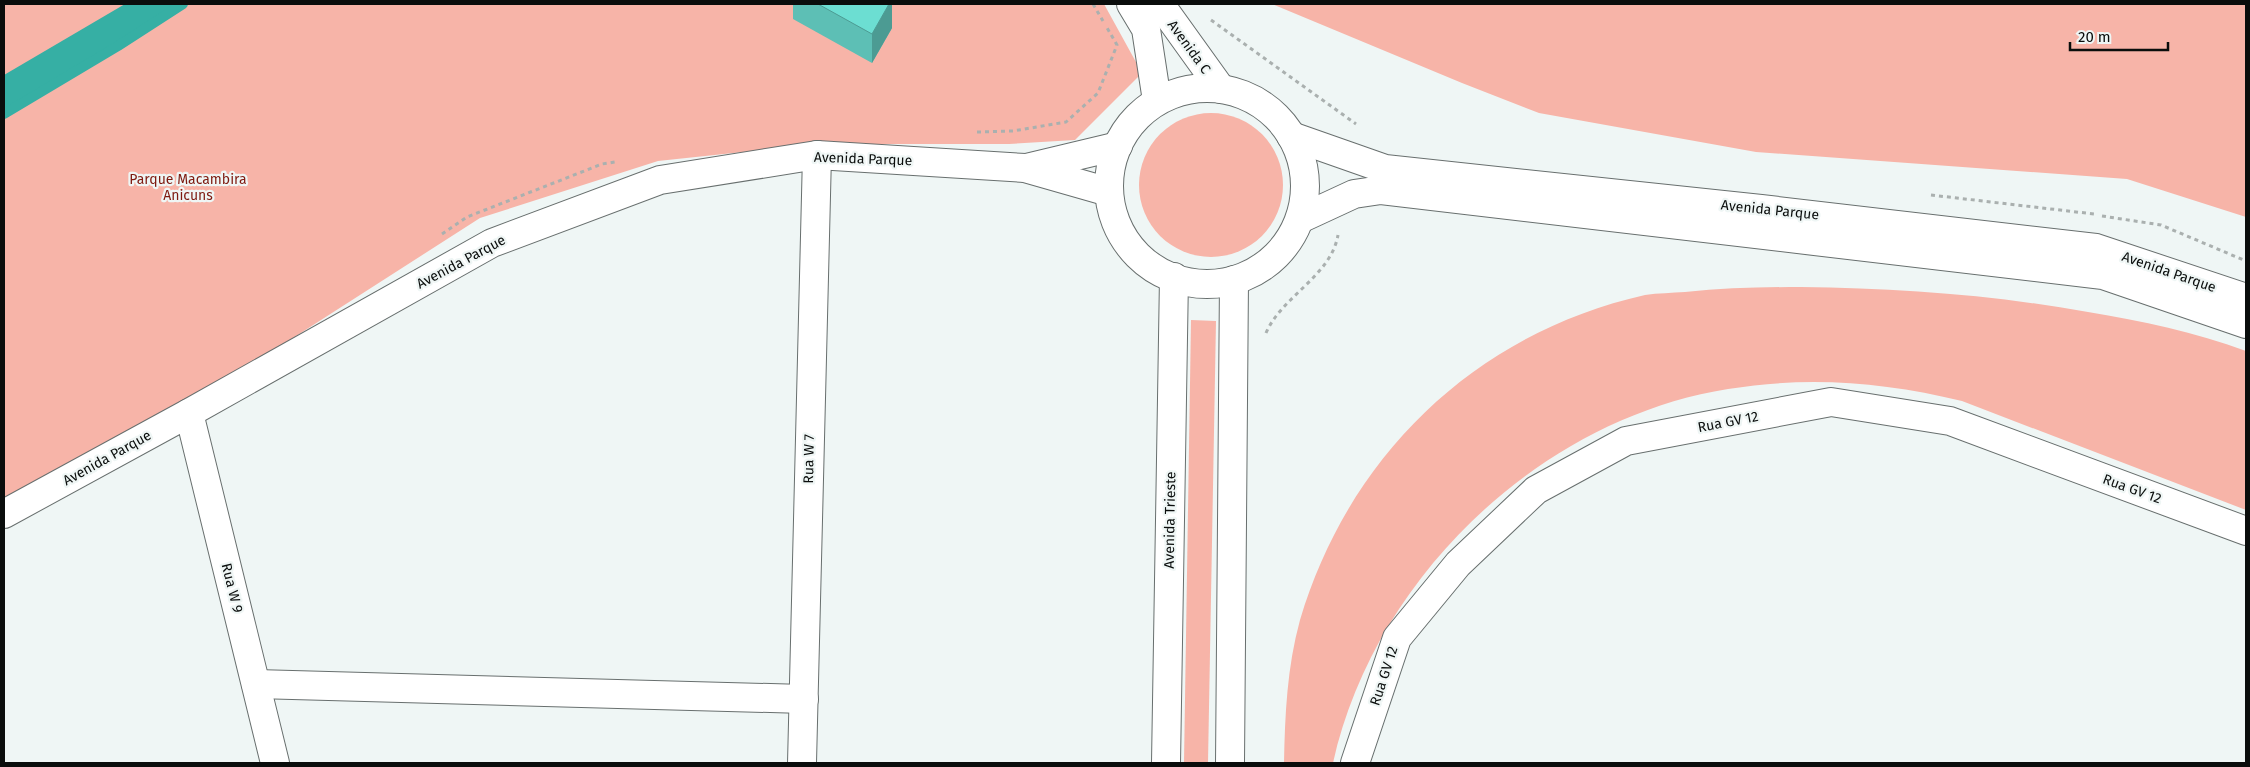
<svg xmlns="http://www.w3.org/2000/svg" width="2250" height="767" font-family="'Fira Sans',sans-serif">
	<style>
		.green { fill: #f7b4a8 }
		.water { fill: #36afa4 }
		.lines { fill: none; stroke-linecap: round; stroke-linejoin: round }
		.stream { stroke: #36afa4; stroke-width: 10 }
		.minor-casing { stroke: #686f6e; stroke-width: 30 }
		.path { stroke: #aab0af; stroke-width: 3; stroke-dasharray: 4 4; stroke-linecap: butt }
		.minor { stroke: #fff; stroke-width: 28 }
		.wall { fill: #5dbfb5 }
		.shaded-wall { fill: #4c9b93 }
		.building { fill: #6cded2; stroke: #4c9b93 }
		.labels { text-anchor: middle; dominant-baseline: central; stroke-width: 4.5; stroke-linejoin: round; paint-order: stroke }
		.street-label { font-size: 14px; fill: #0a0d0c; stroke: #eff6f5 }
		.park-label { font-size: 14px; fill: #7e1a10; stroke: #eff6f5 }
	</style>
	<rect width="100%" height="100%" fill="#eff6f5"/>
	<g class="green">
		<polygon points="4,4 1104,4 1142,73 1075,140 1009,144 818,144 658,161 480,218 176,413 4,499"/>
		<polygon points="1272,4 2246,4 2246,217 2127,179 1756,152 1539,113 1462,83"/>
		<circle cx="1211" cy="185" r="72"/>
		<path d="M1801,287C1898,288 1993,295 2088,312C2142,321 2195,332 2246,351V510L1962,401C1882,382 1809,376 1728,389C1540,419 1374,578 1333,763H1284C1285,715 1287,667 1300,620C1349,455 1476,333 1645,295C1658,293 1672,293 1685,292C1724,288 1762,287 1801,287Z"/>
		<polygon points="1191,320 1216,321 1208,763 1184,763"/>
	</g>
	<polygon class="water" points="125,4 183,4 118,46 4,114 4,75"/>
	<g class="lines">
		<polyline class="stream" points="4,114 118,46 183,4"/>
		<defs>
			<g id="minor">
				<polyline points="1131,4 1146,29 1157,101"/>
				<polyline points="1160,4 1221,89"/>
				<circle cx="1207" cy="186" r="98"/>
				<polyline points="1291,136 1385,169 1761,209 2096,248 2246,298"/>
				<polyline points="1026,168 1118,146"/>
				<polyline points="1300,219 1354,194 1381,190 2103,275 2246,324"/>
				<polyline points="189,413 275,763"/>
				<polyline points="4,514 189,413 492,243 660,180 817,155 1025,168 1109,192"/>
				<polyline points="256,684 804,699"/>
				<polyline points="802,763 817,155"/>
				<polyline points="1166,763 1174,277"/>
				<polyline points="1230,763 1234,280"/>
				<polyline points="1355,763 1397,638 1458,564 1536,490 1626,441 1831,402 1950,421 2246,531"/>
			</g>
		</defs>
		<use href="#minor" class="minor-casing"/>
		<g class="path">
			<polyline points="1093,4 1103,21"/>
			<polyline points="1211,20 1356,124"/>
			<polyline points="977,132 1013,131 1066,122 1098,93 1117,45 1106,26"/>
			<polyline points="1931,195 2094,214"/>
			<polyline points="2102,216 2161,225 2246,261"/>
			<polyline points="442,234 467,217 602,164 615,162"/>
			<path d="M1266,333C1282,296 1331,276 1338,235"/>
		</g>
		<use href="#minor" class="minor"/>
	</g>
	<polygon class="wall" points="793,4 892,4 892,28 872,63 793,19"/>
	<polygon class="shaded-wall" points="889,4 892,4 892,28 872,63 872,34"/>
	<polygon class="building" points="818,4 889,4 872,34"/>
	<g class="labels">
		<g class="street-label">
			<text transform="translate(1189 47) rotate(54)">Avenida C</text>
			<text transform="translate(863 159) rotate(2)">Avenida Parque</text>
			<text transform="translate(1770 210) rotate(6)">Avenida Parque</text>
			<text transform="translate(461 262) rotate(-28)">Avenida Parque</text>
			<text transform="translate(2169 272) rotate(19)">Avenida Parque</text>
			<text transform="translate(1728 422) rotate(-11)">Rua GV 12</text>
			<text transform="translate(107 458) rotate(-29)">Avenida Parque</text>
			<text transform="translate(809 459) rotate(-89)">Rua W 7</text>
			<text transform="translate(2132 489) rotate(20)">Rua GV 12</text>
			<text transform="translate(1170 520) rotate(-89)">Avenida Trieste</text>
			<text transform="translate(232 588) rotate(76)">Rua W 9</text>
			<text transform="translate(1384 676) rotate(-72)">Rua GV 12</text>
		</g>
		<g class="park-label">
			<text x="188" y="179">Parque Macambira<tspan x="188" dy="16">Anicuns</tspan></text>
		</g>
	</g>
	<rect width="2250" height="767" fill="none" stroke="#0a0d0c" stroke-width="10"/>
	<path d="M2070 42v8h98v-8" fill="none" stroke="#0a0d0c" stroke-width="2.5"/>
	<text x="2078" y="42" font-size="15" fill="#0a0d0c" stroke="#eff6f5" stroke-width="4" paint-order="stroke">20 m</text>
</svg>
